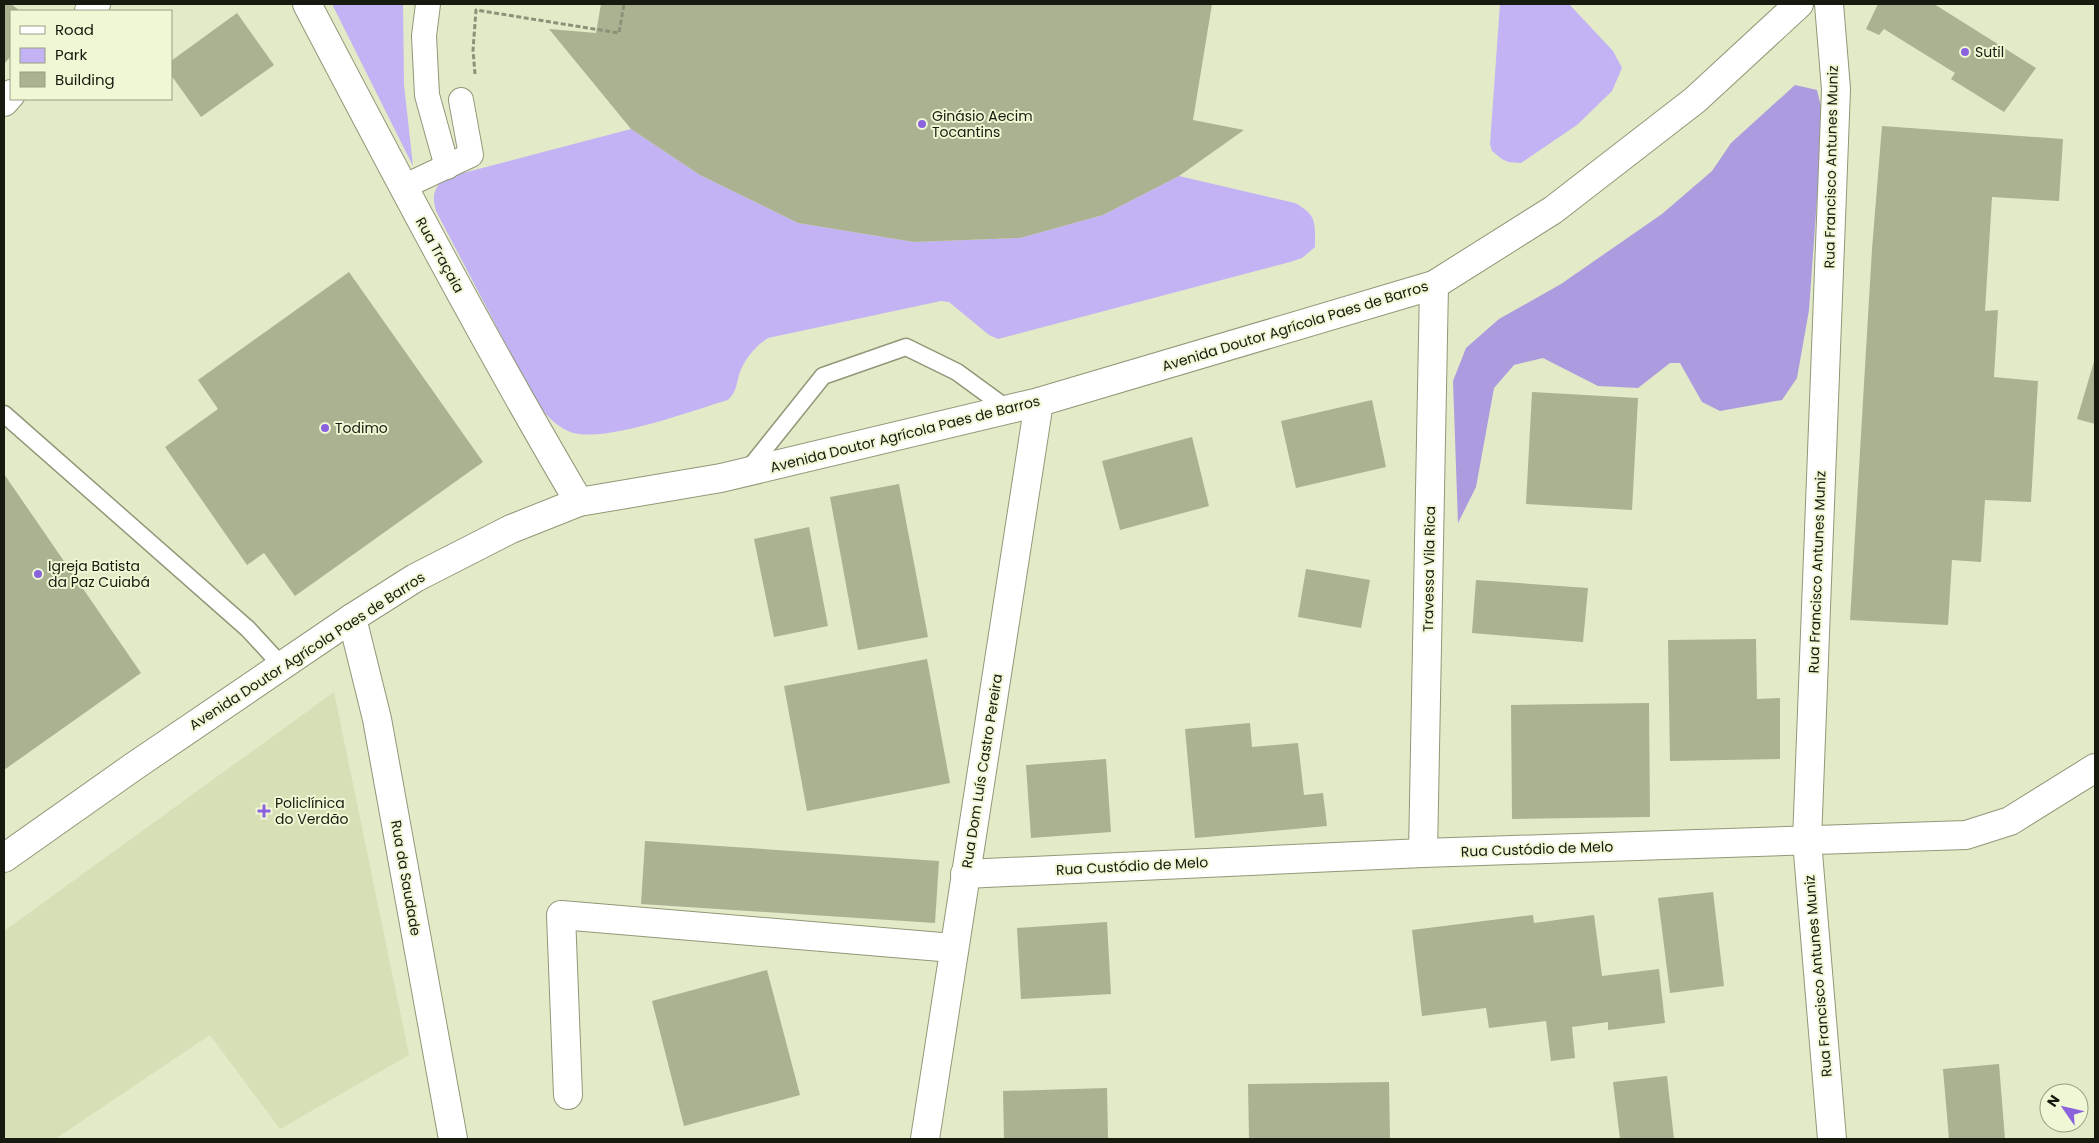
<svg xmlns="http://www.w3.org/2000/svg" width="2099" height="1143" font-family="Poppins,sans-serif">
	<style>
		.built { fill: #d6dfb6 }
		.green { fill: #c3b3f4 }
		.forest { fill: #ad9bdf }
		.building { fill: #aab291 }
		.lines { fill: none; stroke-linecap: round; stroke-linejoin: round }
		.service-casing { stroke: #919878; stroke-width: 19 }
		.pedestrian-casing { stroke: #919878; stroke-width: 26 }
		.minor-casing { stroke: #919878; stroke-width: 30 }
		.tertiary-casing { stroke: #919878; stroke-width: 30 }
		.path { stroke: #8c9179; stroke-width: 3; stroke-dasharray: 5 2.5; stroke-linecap: butt }
		.service { stroke: #fff; stroke-width: 16 }
		.pedestrian { stroke: #fff; stroke-width: 24 }
		.minor { stroke: #fff; stroke-width: 28 }
		.tertiary { stroke: #fff; stroke-width: 28 }
		.poi-dot { fill: #8b62dd; stroke: #eff7d5; stroke-width: 2 }
		.labels { text-anchor: middle; dominant-baseline: central; stroke-width: 4; stroke-linejoin: round; paint-order: stroke }
		.poi-label { font-size: 14px; fill: #171a0e; stroke: #eff7d5; text-anchor: start }
		.street-label { font-size: 14px; fill: #171a0e; stroke: #eff7d5 }
	</style>
	<rect width="100%" height="100%" fill="#e2eac8"/>
	<polygon class="built" points="334,692 409,1055 280,1129 210,1035 55,1139 4,1139 4,931"/>
	<g class="green">
		<polygon points="332,4 403,4 404,85 413,166"/>
		<polygon points="1500,4 1569,4 1613,51 1622,68 1612,91 1577,125 1521,163 1508,162 1502,159 1492,151 1490,144"/>
		<path d="M631,129L700,175L798,223L914,242L1020,238L1103,215L1179,176L1295,203C1317,215 1315,222 1315,247L1302,258L1290,262L998,339L989,335L949,302L941,301L768,338C755,346 743,361 739,375C736,386 736,392 728,400C693,410 599,446 568,431C552,424 542,410 533,396L436,211C432,195 433,191 444,178Z"/>
	</g>
	<polygon class="forest" points="1795,85 1817,90 1823,115 1809,310 1797,378 1782,400 1720,411 1702,402 1680,363 1670,363 1638,388 1598,386 1543,358 1514,365 1494,388 1476,487 1458,523 1453,381 1466,348 1499,319 1561,284 1662,214 1712,171 1731,143"/>
	<g class="building">
		<polygon points="4,4 11,4 20,11 11,11 11,56 4,64"/>
		<polygon points="601,4 1212,4 1193,120 1244,130 1179,176 1103,215 1020,238 914,242 798,223 700,175 631,129 549,29 596,33"/>
		<polygon points="1878,4 1934,4 2036,68 2004,112 1951,79 1955,73 1884,29 1879,35 1866,29"/>
		<polygon points="237,13 274,65 201,117 171,75 171,61"/>
		<polygon points="1882,126 2063,139 2059,201 1992,197 1985,311 1998,310 1994,377 2038,381 2031,502 1985,500 1981,562 1952,560 1948,625 1850,620 1872,249"/>
		<polygon points="349,272 483,462 295,596 264,553 247,565 165,447 218,409 198,380"/>
		<polygon points="2095,358 2095,424 2077,419"/>
		<polygon points="1532,392 1638,398 1632,510 1526,504"/>
		<polygon points="1372,400 1386,467 1296,488 1281,421"/>
		<polygon points="1192,437 1209,506 1120,530 1102,461"/>
		<polygon points="4,474 141,673 4,770"/>
		<polygon points="899,484 928,637 858,650 830,497"/>
		<polygon points="809,527 828,626 774,637 754,539"/>
		<polygon points="1306,569 1370,580 1361,628 1298,617"/>
		<polygon points="1476,580 1588,588 1583,642 1472,633"/>
		<polygon points="1756,639 1757,699 1780,698 1780,759 1670,761 1668,640"/>
		<polygon points="927,659 950,783 807,811 784,686"/>
		<polygon points="1649,703 1650,817 1512,819 1511,705"/>
		<polygon points="1250,723 1252,747 1298,743 1304,795 1323,793 1327,826 1195,838 1185,729"/>
		<polygon points="1106,759 1111,832 1031,838 1026,765"/>
		<polygon points="645,841 939,861 935,923 641,904"/>
		<polygon points="1713,892 1724,986 1670,993 1658,898"/>
		<polygon points="1533,915 1534,923 1594,915 1602,976 1659,969 1665,1023 1608,1030 1608,1022 1572,1027 1575,1058 1551,1061 1546,1021 1489,1028 1486,1008 1422,1016 1412,930"/>
		<polygon points="1107,922 1111,994 1021,999 1017,928"/>
		<polygon points="767,970 800,1095 684,1126 652,1001"/>
		<polygon points="1999,1064 2005,1139 1949,1139 1943,1069"/>
		<polygon points="1667,1076 1674,1139 1620,1139 1613,1082"/>
		<polygon points="1389,1082 1390,1139 1249,1139 1248,1084"/>
		<polygon points="1107,1088 1108,1139 1004,1139 1003,1091"/>
	</g>
	<g class="lines">
		<defs>
			<g id="service">
				<polyline points="4,414 248,629 282,666"/>
				<polyline points="747,471 823,376 906,347 957,372 1009,410"/>
			</g>
			<g id="pedestrian">
				<polyline points="428,4 424,36 427,95 447,167"/>
				<polyline points="403,187 471,155 461,100"/>
			</g>
			<g id="minor">
				<path d="M307,4C395,172 483,339 579,502"/>
				<polyline points="1829,4 1836,89 1807,841 1832,1139"/>
				<polyline points="89,11 96,4"/>
				<polyline points="4,102 11,94"/>
				<polyline points="352,618 377,719 453,1139"/>
				<polyline points="1423,853 1434,285"/>
				<polyline points="965,874 1423,853 1966,835 2010,821 2095,768"/>
				<polyline points="568,1095 561,915 953,948"/>
				<polyline points="925,1139 1039,402"/>
			</g>
			<polyline id="tertiary" points="4,858 133,767 352,618 415,578 511,529 579,502 721,478 1039,402 1434,285 1553,210 1695,100 1799,4"/>
		</defs>
		<use href="#service" class="service-casing"/>
		<use href="#pedestrian" class="pedestrian-casing"/>
		<use href="#minor" class="minor-casing"/>
		<use href="#tertiary" class="tertiary-casing"/>
		<polyline class="path" points="475,74 473,50 476,10 619,33 624,4"/>
		<use href="#service" class="service"/>
		<use href="#pedestrian" class="pedestrian"/>
		<use href="#minor" class="minor"/>
		<use href="#tertiary" class="tertiary"/>
	</g>
	<g class="poi-dot">
		<circle cx="1965" cy="52" r="5"/>
		<circle cx="922" cy="124" r="5"/>
		<circle cx="325" cy="428" r="5"/>
		<circle cx="38" cy="574" r="5"/>
		<path d="M261.5 803.5h5v5h5v5h-5v5h-5v-5h-5v-5h5z"/>
	</g>
	<g class="labels">
		<g class="poi-label">
			<text x="1975" y="52">Sutil</text>
			<text x="932" y="116">Ginásio Aecim<tspan x="932" dy="16">Tocantins</tspan></text>
			<text x="335" y="428">Todimo</text>
			<text x="48" y="566">Igreja Batista<tspan x="48" dy="16">da Paz Cuiabá</tspan></text>
			<text x="275" y="803">Policlínica<tspan x="275" dy="16">do Verdão</tspan></text>
		</g>
		<g class="street-label">
			<text transform="translate(1831 167) rotate(-89)">Rua Francisco Antunes Muniz</text>
			<text transform="translate(440 255) rotate(61)">Rua Traçaia</text>
			<text transform="translate(1295 326) rotate(-17)">Avenida Doutor Agrícola Paes de Barros</text>
			<text transform="translate(905 434) rotate(-14)">Avenida Doutor Agrícola Paes de Barros</text>
			<text transform="translate(1429 569) rotate(-89)">Travessa Vila Rica</text>
			<text transform="translate(1817 572) rotate(-88)">Rua Francisco Antunes Muniz</text>
			<text transform="translate(307 651) rotate(-33)">Avenida Doutor Agrícola Paes de Barros</text>
			<text transform="translate(982 771) rotate(-81)">Rua Dom Luís Castro Pereira</text>
			<text transform="translate(1537 849) rotate(-2)">Rua Custódio de Melo</text>
			<text transform="translate(1132 866) rotate(-3)">Rua Custódio de Melo</text>
			<text transform="translate(406 878) rotate(80)">Rua da Saudade</text>
			<text transform="translate(1818 976) rotate(-95)">Rua Francisco Antunes Muniz</text>
		</g>
	</g>
	<rect width="2099" height="1143" fill="none" stroke="#171a0e" stroke-width="10"/>
	<rect x="10" y="10" width="162" height="90" fill="#eff7d5" stroke="#999f85"/>
	<rect x="20" y="26" width="25" height="8" fill="#ffffff" stroke="#999f85"/>
	<text x="55" y="35" font-size="15" fill="#171a0e">Road</text>
	<rect x="20" y="48" width="25" height="15" fill="#c3b3f4" stroke="#999f85"/>
	<text x="55" y="60" font-size="15" fill="#171a0e">Park</text>
	<rect x="20" y="72" width="25" height="15" fill="#aab291" stroke="#999f85"/>
	<text x="55" y="85" font-size="15" fill="#171a0e">Building</text>
	<g transform="translate(2064 1108) rotate(304)"><circle r="24" fill="#eff7d5" stroke="#999f85"/>
	<path d="M0-4L9 19L0 12L-9 19Z" fill="#8b62dd"/>
	<text y="-8" font-size="14" font-weight="bold" text-anchor="middle" fill="#171a0e">N</text>
	</g>
</svg>
